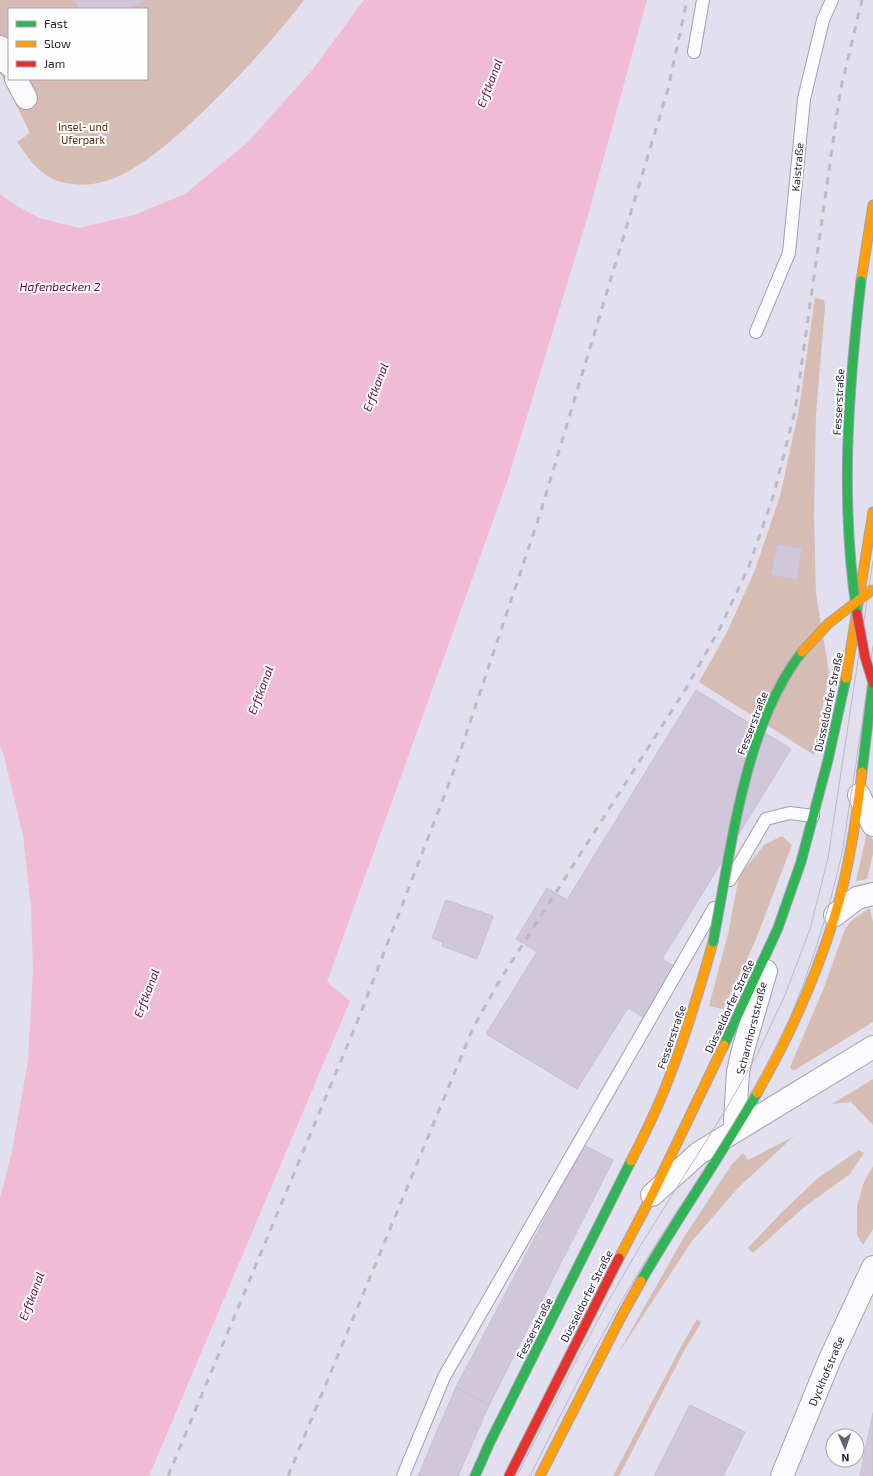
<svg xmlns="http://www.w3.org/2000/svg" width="873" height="1476" font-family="'Exo 2',sans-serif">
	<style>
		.green { fill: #d7bcb4; fill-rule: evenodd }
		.water { fill: #f1bbd6 }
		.building { fill: #d1c7db; stroke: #c8bfd1 }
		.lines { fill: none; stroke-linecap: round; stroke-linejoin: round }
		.lane-casing { stroke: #a39fb2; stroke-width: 14 }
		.street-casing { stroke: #a39fb2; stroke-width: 24 }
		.fast-casing { stroke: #a39fb2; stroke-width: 11 }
		.slow-casing { stroke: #a39fb2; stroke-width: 11 }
		.jam-casing { stroke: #a39fb2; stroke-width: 11 }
		.lane { stroke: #fbfafd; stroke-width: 12 }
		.street { stroke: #fbfafd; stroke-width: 22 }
		.fast { stroke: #30b455; stroke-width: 9 }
		.slow { stroke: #ff9f0a; stroke-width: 9 }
		.jam { stroke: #e5322d; stroke-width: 9 }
		.tram { stroke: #bcbac0; stroke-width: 1 }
		.rail { stroke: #bcbac0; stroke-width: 3; stroke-dasharray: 7 7; stroke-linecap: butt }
		.fast-bridge-casing { stroke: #a39fb2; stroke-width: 11; stroke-linecap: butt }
		.slow-bridge-casing { stroke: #a39fb2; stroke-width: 11; stroke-linecap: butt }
		.jam-bridge-casing { stroke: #a39fb2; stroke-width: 11; stroke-linecap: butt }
		.fast-bridge { stroke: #30b455; stroke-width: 9 }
		.slow-bridge { stroke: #ff9f0a; stroke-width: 9 }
		.jam-bridge { stroke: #e5322d; stroke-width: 9 }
		.labels { text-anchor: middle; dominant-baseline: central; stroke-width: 4; stroke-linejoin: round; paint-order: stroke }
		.park-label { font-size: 11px; fill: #552b0a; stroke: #fefefe }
		.street-label { font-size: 11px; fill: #221c35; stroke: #fefefe }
		.water-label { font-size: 12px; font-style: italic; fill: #630c3c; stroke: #fefefe }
	</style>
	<rect width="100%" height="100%" fill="#e2dfef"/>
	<g class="green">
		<path d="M0,0H304C270,44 232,85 191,123C166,145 138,171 106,181C90,186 71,186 55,180C38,173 27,156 17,142L30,133L0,72ZM9,9H147V79H9Z"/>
		<polygon points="815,298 824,300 825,307 816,415 814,515 816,594 829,672 814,755 699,682 727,632 755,570 780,496 799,409"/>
		<polygon points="867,832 873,840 873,854 867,879 856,881"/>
		<polygon points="782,836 792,845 754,944 723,1009 709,1006 728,934 739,876 764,845"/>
		<polygon points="870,908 873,922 873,1022 795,1070 792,1070 790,1067 823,990 845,929 852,920"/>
		<polygon points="873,1079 873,1125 851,1102 832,1104"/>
		<polygon points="794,1136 738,1188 692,1241 616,1357 684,1237 732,1164 743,1153 748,1160"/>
		<polygon points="859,1150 864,1153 850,1174 803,1208 753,1253 748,1248 781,1213 818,1178"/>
		<polygon points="873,1166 873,1229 863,1245 857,1235 857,1206 864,1182"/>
		<polygon points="697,1319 701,1323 685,1349 619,1476 613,1476 683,1343"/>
	</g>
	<polygon class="water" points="364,0 647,0 588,215 507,482 327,982 350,1001 149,1476 0,1476 0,1198 12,1151 28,1061 33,971 31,908 23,835 4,756 0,745 0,194 14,204 39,218 79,228 134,215 185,194 248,142 313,69"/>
	<g class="building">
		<polygon points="74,0 147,0 129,9 79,9"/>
		<polygon points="777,544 802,548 797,580 771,575"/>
		<polygon points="696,690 791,749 662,959 677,968 646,1019 628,1008 577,1089 486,1034 537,952 516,939 547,888 567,900"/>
		<polygon points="446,900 493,916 477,959 442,946 443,942 432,938"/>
		<polygon points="584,1145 613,1160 489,1405 456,1387"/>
		<polygon points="456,1387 489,1405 458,1476 418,1476"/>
		<polygon points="690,1405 745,1432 723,1476 654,1476"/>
		<polygon points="873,1413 873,1476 860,1476"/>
	</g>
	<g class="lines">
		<defs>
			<g id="lane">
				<polyline points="694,52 703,0"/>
				<polyline points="756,332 789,253 804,99 823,20 832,0"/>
				<polyline points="730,880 766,819 790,813 813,816"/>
				<polyline points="403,1476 444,1377 714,908"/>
			</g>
			<g id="street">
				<polyline points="0,47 9,65"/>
				<polyline points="16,79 26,98"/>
				<polyline points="859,795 873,825"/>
				<polyline points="835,915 857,898 873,894"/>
				<polyline points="736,1129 735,1121 738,1072 743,1050 766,971"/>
				<polyline points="652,1195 699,1153 873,1047"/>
				<polyline points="782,1476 830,1359 873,1267"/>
			</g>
			<g id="fast">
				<polyline points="862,772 873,680"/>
				<polyline points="724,1045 778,928 801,862 828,760 846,678"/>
				<path d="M641,1281C678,1217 720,1157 757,1093"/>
				<polyline points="475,1476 490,1442 631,1161"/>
			</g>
			<g id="slow">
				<polyline points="861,281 873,205"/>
				<polyline points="846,678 873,512"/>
				<path d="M757,1093C789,1037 816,978 835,915C849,869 856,820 862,772"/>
				<path d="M631,1161C646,1132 661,1101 672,1070C688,1028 701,985 713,942"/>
				<polyline points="619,1258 652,1195 724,1045"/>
				<polyline points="540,1476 620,1319 641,1281"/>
			</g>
			<polyline id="jam" points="509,1476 619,1258"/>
		</defs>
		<use href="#lane" class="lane-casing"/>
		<use href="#street" class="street-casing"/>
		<use href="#fast" class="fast-casing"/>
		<use href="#slow" class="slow-casing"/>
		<use href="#jam" class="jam-casing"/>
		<use href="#lane" class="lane"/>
		<use href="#street" class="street"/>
		<use href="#fast" class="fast"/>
		<use href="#slow" class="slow"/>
		<use href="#jam" class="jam"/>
		<g class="tram">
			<polyline points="517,1476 570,1372 605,1307 642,1243 723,1114 757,1055 785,995 810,929 828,858 873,561"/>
			<path d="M530,1476C569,1398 608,1320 654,1247C705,1166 763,1087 798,998C815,954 829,909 840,862C844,845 846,826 849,808C858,754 865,700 873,646"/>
		</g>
		<g class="rail">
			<polyline points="168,1476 360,1015 453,773 540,514 668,89 687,0"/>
			<polyline points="288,1476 473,1028 500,980 685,690 720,628 749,566 773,497 795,411 840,92 862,0"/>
		</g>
		<defs>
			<g id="fast-bridge">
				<path d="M857,614C840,502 848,393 861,281"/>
				<path d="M713,942C731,852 744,725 802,652"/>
			</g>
			<polyline id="slow-bridge" points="802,652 829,623 873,589"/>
			<polyline id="jam-bridge" points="857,614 865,657 873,683"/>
		</defs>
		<use href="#fast-bridge" class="fast-bridge-casing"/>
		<use href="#slow-bridge" class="slow-bridge-casing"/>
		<use href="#jam-bridge" class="jam-bridge-casing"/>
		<use href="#fast-bridge" class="fast-bridge"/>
		<use href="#slow-bridge" class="slow-bridge"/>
		<use href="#jam-bridge" class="jam-bridge"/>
	</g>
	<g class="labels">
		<g class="park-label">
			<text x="83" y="126">Insel- und<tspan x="83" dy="13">Uferpark</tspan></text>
		</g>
		<g class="street-label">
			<text transform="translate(797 167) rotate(-85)">Kaistraße</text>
			<text transform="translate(838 402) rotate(-87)">Fesserstraße</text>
			<text transform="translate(828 702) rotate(-78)">Düsseldorfer Straße</text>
			<text transform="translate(752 723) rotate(-69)">Fesserstraße</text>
			<text transform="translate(729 1006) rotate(-65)">Düsseldorfer Straße</text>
			<text transform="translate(751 1028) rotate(-76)">Scharnhorststraße</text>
			<text transform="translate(671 1037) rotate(-71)">Fesserstraße</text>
			<text transform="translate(586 1296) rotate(-63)">Düsseldorfer Straße</text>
			<text transform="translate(534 1328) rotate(-63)">Fesserstraße</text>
			<text transform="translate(826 1371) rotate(-67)">Dyckhofstraße</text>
		</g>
		<g class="water-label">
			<text transform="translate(489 83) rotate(-69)">Erftkanal</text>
			<text x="60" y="286">Hafenbecken 2</text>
			<text transform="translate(375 387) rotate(-69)">Erftkanal</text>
			<text transform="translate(260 690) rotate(-69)">Erftkanal</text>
			<text transform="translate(146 993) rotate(-69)">Erftkanal</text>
			<text transform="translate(31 1296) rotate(-69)">Erftkanal</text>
		</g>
	</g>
	<rect x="8" y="8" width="140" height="72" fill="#fefefe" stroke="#a6a4ae"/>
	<rect x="16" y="21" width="20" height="6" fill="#30b455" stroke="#a6a4ae"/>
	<text x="44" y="28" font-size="12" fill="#221c35">Fast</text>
	<rect x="16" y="41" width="20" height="6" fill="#ff9f0a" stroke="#a6a4ae"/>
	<text x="44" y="48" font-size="12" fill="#221c35">Slow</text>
	<rect x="16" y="61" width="20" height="6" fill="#e5322d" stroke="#a6a4ae"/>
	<text x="44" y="68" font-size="12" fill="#221c35">Jam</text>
	<g transform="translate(845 1448) rotate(178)"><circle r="19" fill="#fefefe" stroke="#a6a4ae"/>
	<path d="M0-3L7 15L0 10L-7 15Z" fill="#656076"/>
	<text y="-6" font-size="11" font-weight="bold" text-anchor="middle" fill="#221c35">N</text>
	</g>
</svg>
